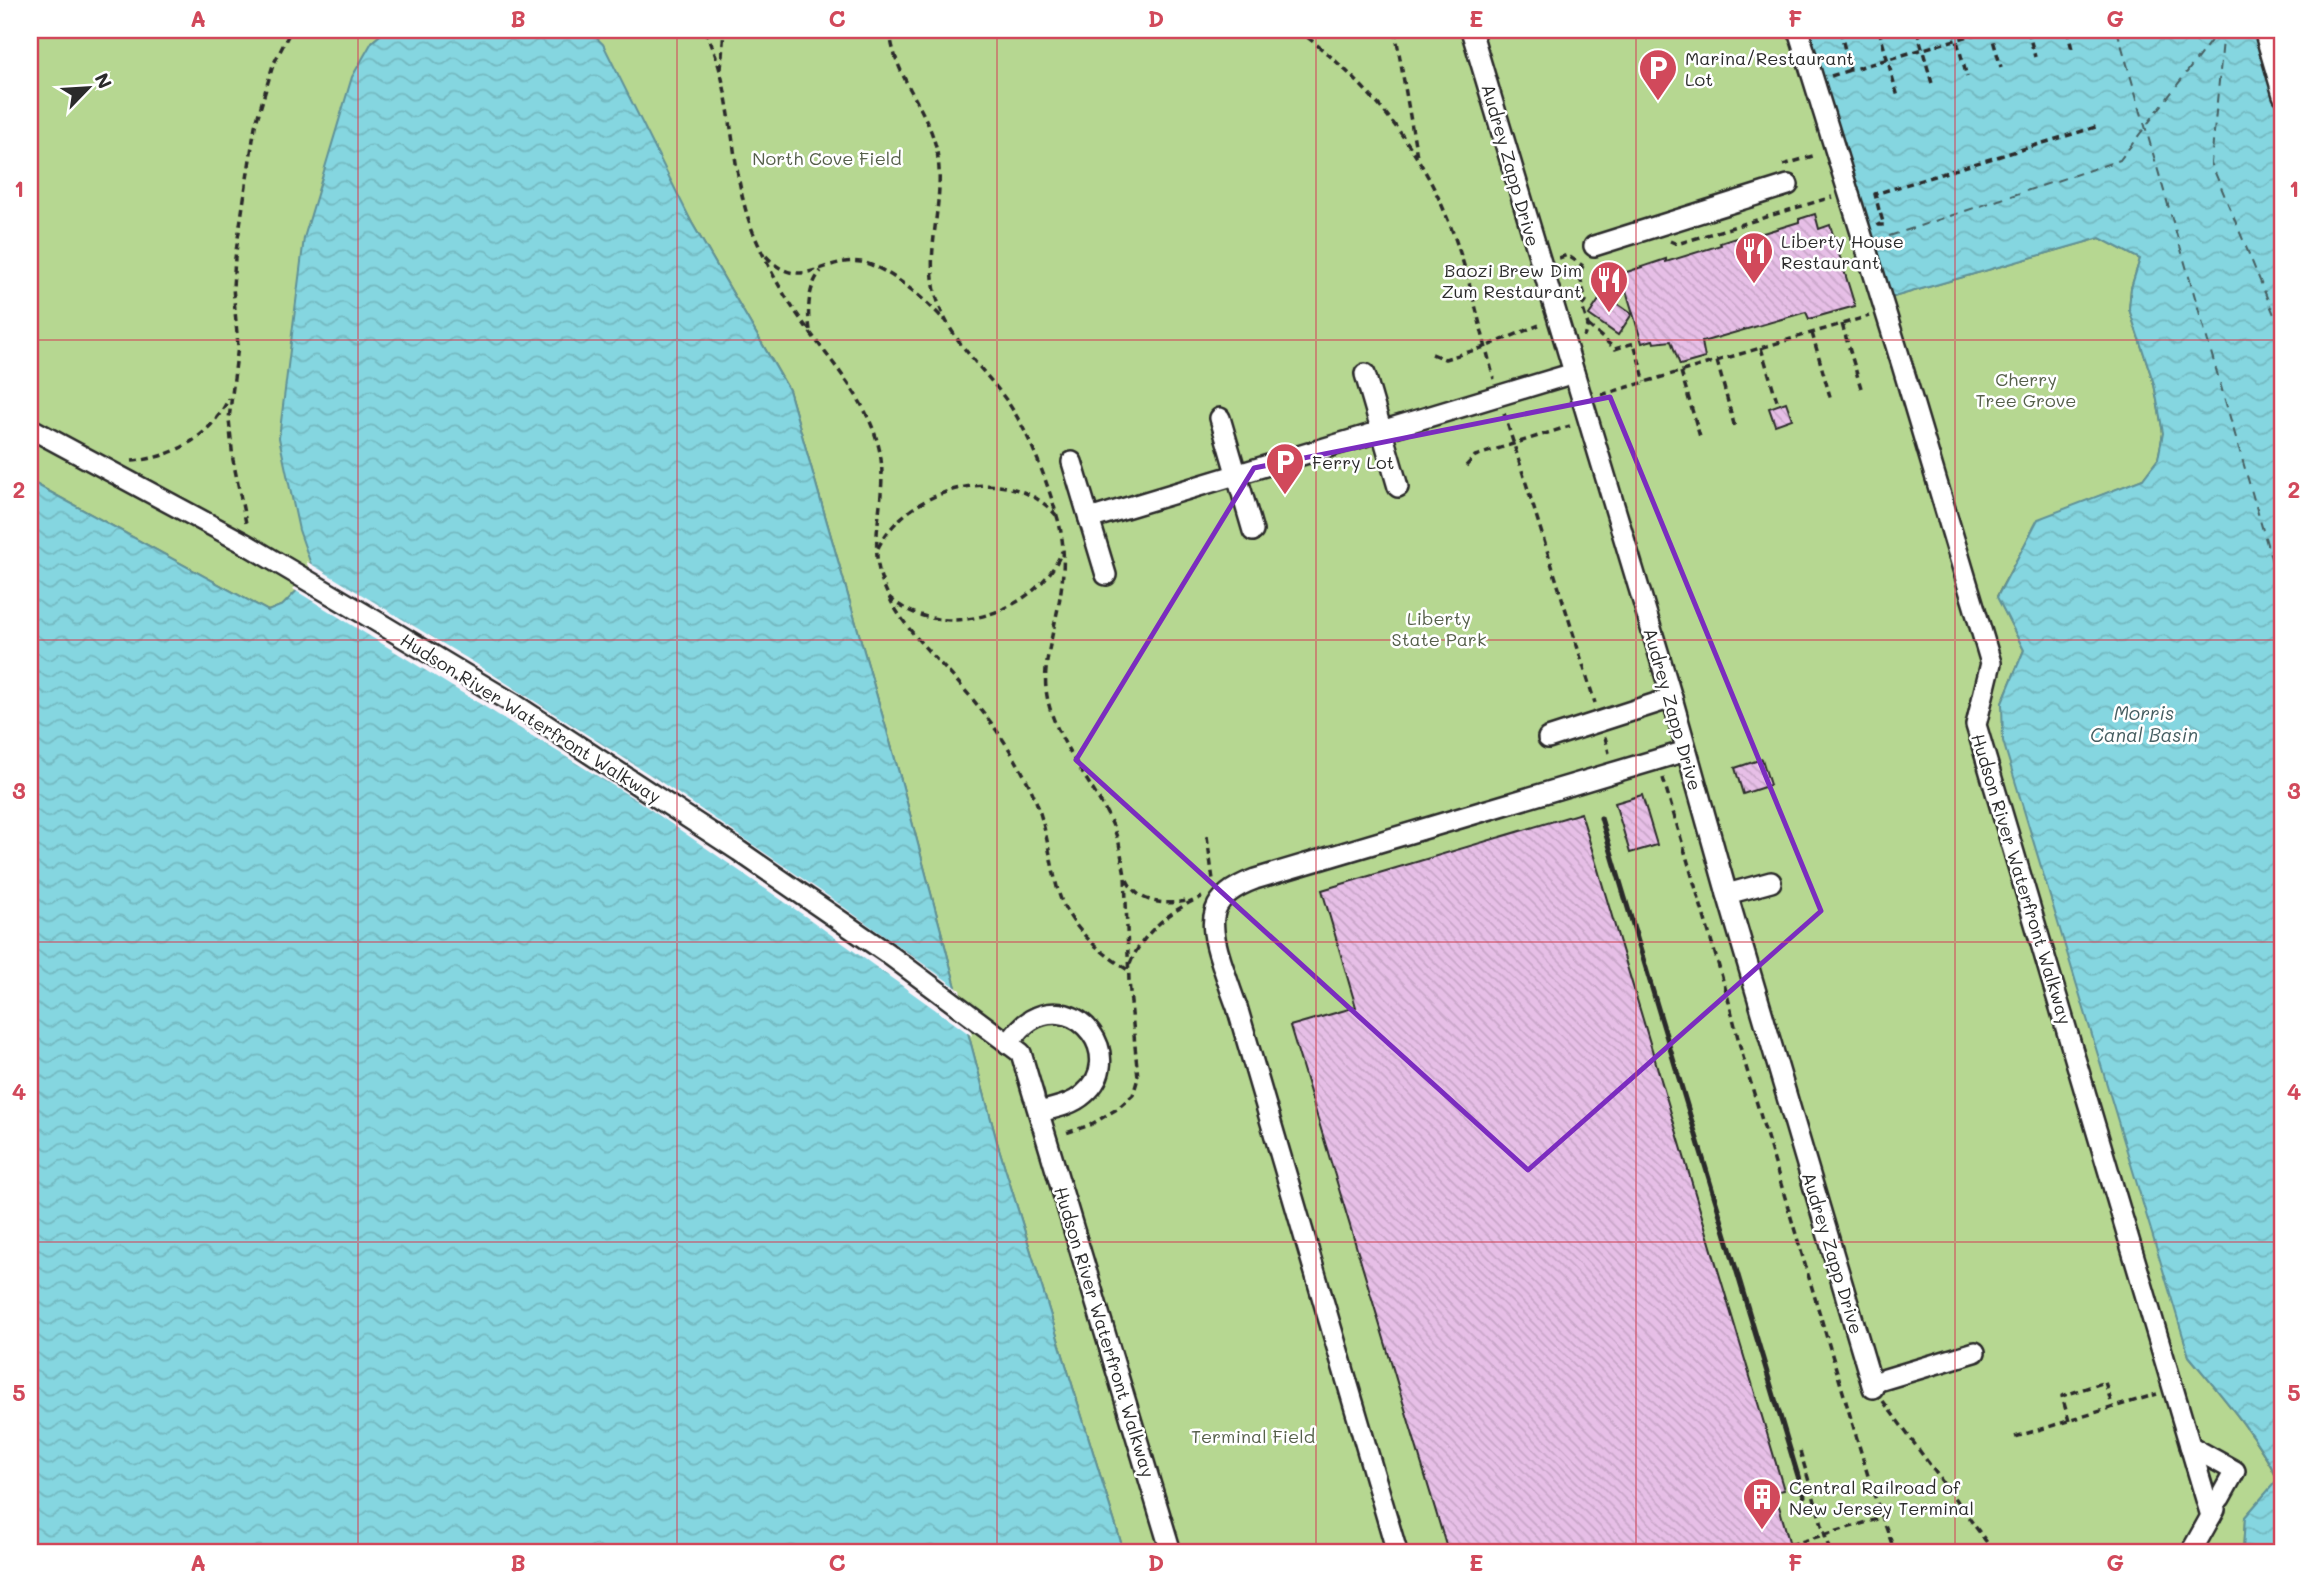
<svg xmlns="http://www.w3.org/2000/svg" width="2313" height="1582" font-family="Mali,sans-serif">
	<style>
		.green { fill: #b6d791; stroke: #70815e; stroke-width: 2 }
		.water { fill: url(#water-waves); stroke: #619298; stroke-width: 2 }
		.pier { fill: #faf2fa }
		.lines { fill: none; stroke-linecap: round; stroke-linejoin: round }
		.ferry { stroke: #465e61; stroke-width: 2; stroke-dasharray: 9 7; stroke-linecap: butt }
		.building { fill: url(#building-back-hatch); stroke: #2b2b2b; stroke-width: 2 }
		.minor-casing { stroke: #2b2b2b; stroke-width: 24 }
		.path { stroke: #2b2b2b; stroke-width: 3.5; stroke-dasharray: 7 5; stroke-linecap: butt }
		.minor { stroke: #fff; stroke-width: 19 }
		.rail { stroke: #2b2b2b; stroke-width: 5 }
		.marked { fill: none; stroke: #7b2cbf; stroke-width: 5; stroke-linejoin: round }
		.grid { fill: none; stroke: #d1495b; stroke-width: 2; stroke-opacity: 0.55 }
		.labels { text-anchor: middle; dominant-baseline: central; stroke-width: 5; stroke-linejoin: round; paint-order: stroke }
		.poi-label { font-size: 18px; fill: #2b2b2b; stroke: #fff; text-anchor: start }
		.park-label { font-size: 18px; fill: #555f4a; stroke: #fff }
		.street-label { font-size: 18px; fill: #2b2b2b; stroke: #fff }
		.water-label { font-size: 19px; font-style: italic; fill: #465e61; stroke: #fff }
		.neatline { fill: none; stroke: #d1495b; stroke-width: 2.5 }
		.grid-label { font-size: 23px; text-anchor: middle; font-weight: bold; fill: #d1495b }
	</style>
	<defs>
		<pattern id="water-waves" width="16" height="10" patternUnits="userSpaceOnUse" patternTransform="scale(1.75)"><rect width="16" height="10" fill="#85d6e0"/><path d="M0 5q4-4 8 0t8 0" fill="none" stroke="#73b8c0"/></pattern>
		<pattern id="building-back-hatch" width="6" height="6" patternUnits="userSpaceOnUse" patternTransform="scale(1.75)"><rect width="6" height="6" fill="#e7bfe7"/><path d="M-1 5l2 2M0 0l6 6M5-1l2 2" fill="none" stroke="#c6a4c6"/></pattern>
	</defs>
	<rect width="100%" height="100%" fill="#faf2fa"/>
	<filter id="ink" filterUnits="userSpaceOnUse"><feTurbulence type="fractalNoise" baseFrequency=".0143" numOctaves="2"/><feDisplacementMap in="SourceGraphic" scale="14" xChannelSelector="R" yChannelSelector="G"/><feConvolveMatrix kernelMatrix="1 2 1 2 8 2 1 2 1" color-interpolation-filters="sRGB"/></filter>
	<g filter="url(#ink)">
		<g class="green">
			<polygon points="30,30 386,30 372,42 314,573 283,605 268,611 30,481"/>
			<path d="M588,30H1809L1890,298L2100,238L2140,259L2131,288L2129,309L2154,384L2163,433L2158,459L2143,479L2038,520L1997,596L2024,650L2002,703L2189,1356C2222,1396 2255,1433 2278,1480L2245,1517L2243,1552H1124L997,1142L901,780L789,390L692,223Z"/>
			<polygon points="2254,30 2283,30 2283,127"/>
		</g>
		<g class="water">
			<polygon points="386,30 588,30 603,44 692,223 789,390 901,780 997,1142 1124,1552 30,1552 30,481 268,611 283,605 314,573 299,530 279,438 304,238 352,77 372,42"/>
			<path d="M1809,30H2254L2283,127V1552H2243L2245,1517L2278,1479C2255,1433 2222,1396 2189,1356L2003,741L2002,703L2024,650L1997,597L2038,519L2143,479L2158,459L2163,433L2154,384L2129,309L2131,288L2140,259L2100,238L1890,298Z"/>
		</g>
		<polygon class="pier" points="306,561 475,663 655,778 831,898 960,990 972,1036 812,921 638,801 293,589 310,572"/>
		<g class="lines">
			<g class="ferry">
				<polyline points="2117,30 2283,599"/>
				<polyline points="2224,30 2211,163 2283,336"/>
				<polyline points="1874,241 2120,160 2219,30"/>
			</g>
		</g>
		<g class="building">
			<polygon points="1815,214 1819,229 1830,225 1855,306 1809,319 1806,312 1702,342 1705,358 1680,365 1671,341 1654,343 1653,340 1642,343 1621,274 1666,259 1666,262 1721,245 1720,243 1736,238 1737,241 1799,222 1799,219"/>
			<polygon points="1603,294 1632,314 1618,335 1589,315"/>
			<polygon points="1786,402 1792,419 1775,425 1769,408"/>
			<polygon points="1762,759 1770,785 1743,794 1735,768"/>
			<polygon points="1642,795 1657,845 1630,853 1615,803"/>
			<polygon points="1581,813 1784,1490 1775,1492 1792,1552 1448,1552 1290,1026 1356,1007 1322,890"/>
		</g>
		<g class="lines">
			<defs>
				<g id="minor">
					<polyline points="1471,30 1672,698 1727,894 1873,1388"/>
					<polyline points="1798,30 1902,365 1991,663 1976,725 2211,1516"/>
					<polyline points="2264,30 2283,95"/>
					<polyline points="1594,246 1788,185"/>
					<polyline points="1365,374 1398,487"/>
					<polyline points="1220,418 1253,531"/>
					<polyline points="30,428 244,543 361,612 514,704 739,851 887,953 1021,1053 1034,1097"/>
					<polyline points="1072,462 1106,575"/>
					<polyline points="1089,519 1574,373"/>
					<polyline points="1548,738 1672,698"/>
					<polyline points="1727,894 1771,882"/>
					<path d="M1008,1044C1015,1035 1021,1026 1031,1020C1078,992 1127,1058 1084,1094C1072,1105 1054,1108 1039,1112"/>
					<polyline points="1036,1104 1171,1552"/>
					<polyline points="1872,1383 1975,1352"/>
					<polyline points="2190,1446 2235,1471 2220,1498"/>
					<path d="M1397,1552L1237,1007C1231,992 1226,976 1221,961C1207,918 1209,896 1255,879L1686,751"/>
					<polyline points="2191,1552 2215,1509"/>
				</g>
			</defs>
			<use href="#minor" class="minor-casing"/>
			<g class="path">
				<path d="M705,30C736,92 728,168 753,232C766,263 782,294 802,321C830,362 867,398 879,448C890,494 865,542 884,586C902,631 939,659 969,695C991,721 1011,749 1026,779C1038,801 1044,825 1049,850C1053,867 1055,885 1062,902C1076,932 1100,952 1128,970"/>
				<path d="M890,30C893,76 929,109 937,152C947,206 919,258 941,310C956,346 987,372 1009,404C1031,437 1046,479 1057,516C1069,555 1062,592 1053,631C1049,650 1044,669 1046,689C1051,737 1093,782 1113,826L1119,843L1125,875L1129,981L1138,1078L1133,1095L1117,1109L1090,1125L1066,1133"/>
				<path d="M1298,30C1363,79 1415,139 1446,215C1468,267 1479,324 1494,379"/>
				<polyline points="1395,30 1417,156"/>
				<polyline points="1840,30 1850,70 1990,30"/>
				<polyline points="1879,30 1898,97"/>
				<polyline points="1917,30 1933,87"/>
				<polyline points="1954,30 1967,77"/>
				<polyline points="1990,30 2001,67"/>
				<polyline points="2028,30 2035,57"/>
				<polyline points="2067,30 2072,49"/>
				<polyline points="721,69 724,30"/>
				<polyline points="1831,76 1850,70"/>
				<polyline points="1783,165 1816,155"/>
				<polyline points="1879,210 1875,194 2099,126"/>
				<polyline points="1878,223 1879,225 1884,225 1879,209"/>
				<polyline points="1670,241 1677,244 1832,197"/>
				<path d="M766,256C800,294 824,256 861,262C888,267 927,301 945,321"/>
				<polyline points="1559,258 1567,255 1583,266"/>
				<polyline points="1583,266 1579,273 1586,301 1582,306 1588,325 1584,337"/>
				<polyline points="1842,324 1861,388"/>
				<polyline points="1588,325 1615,349 1634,343 1645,382"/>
				<path d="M810,330C807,311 808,286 821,271"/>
				<polyline points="1812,333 1831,400"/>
				<polyline points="1761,348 1778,404"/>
				<polyline points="1432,354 1445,359 1485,347 1539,325"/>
				<polyline points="1717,361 1735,428"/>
				<polyline points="1681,372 1700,437"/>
				<polyline points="1601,395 1869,316"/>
				<polyline points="1504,413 1595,703"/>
				<path d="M132,461C174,458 211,436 229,398"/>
				<polyline points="1466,466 1475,456 1570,426"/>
				<polyline points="246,523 233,460 229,419 238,346 233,287 235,258 255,126 273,65 291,30"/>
				<path d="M878,548C908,487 1008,460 1056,515"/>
				<path d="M889,597C940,644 1038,614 1062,551"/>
				<polyline points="1605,737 1609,753"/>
				<polyline points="1663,778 1727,994 1741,1050 1872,1489 1895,1552"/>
				<polyline points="1207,836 1213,880"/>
				<path d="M1127,880C1138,904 1165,905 1187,901"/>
				<path d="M1130,964C1142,933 1172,909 1202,897"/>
				<polyline points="1883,1401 1994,1552"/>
				<polyline points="2069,1421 2062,1396 2105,1382 2113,1408"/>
				<polyline points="2015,1437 2157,1394"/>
				<polyline points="1800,1451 1830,1552"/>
				<polyline points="1790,1545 1881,1518"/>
			</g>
			<use href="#minor" class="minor"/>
			<polyline class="rail" points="1601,818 1804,1496"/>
		</g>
	</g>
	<path class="marked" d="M1610,397L1821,911L1528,1170L1076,760L1254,468Z"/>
	<path class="grid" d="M358,30V1552M677,30V1552M997,30V1552M1316,30V1552M1636,30V1552M1955,30V1552M30,340H2283M30,640H2283M30,942H2283M30,1242H2283"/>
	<defs>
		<symbol id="parking-pin" viewBox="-11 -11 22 30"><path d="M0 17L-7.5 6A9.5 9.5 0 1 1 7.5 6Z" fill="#d1495b" stroke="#fff"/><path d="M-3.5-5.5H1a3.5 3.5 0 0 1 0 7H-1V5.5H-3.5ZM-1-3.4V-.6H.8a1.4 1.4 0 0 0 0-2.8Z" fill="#fff"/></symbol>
		<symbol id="restaurant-pin" viewBox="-11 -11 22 30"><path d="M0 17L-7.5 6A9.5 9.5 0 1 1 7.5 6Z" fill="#d1495b" stroke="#fff"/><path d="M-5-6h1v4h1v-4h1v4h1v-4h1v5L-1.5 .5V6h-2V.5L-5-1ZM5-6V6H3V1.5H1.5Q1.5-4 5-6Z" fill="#fff"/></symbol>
		<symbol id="building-pin" viewBox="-11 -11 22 30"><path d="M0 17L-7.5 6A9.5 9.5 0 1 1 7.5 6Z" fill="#d1495b" stroke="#fff"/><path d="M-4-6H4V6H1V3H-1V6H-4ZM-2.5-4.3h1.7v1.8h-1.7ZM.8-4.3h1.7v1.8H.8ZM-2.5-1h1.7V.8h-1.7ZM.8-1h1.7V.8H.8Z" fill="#fff"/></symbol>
	</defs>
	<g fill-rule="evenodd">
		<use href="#parking-pin" x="1636" y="46" width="44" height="60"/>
		<use href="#restaurant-pin" x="1732" y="229" width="44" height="60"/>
		<use href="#restaurant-pin" x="1587" y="258" width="44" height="60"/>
		<use href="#parking-pin" x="1263" y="440" width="44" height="60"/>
		<use href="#building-pin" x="1740" y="1475" width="44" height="60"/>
	</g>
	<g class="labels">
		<g class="poi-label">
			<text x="1685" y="58">Marina/Restaurant<tspan x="1685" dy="21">Lot</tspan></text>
			<text x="1781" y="241">Liberty House<tspan x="1781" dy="21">Restaurant</tspan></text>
			<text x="1582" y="270" text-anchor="end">Baozi Brew Dim<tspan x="1582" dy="21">Zum Restaurant</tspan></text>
			<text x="1312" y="462">Ferry Lot</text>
			<text x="1789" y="1487">Central Railroad of<tspan x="1789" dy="21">New Jersey Terminal</tspan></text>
		</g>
		<g class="park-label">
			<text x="827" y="158">North Cove Field</text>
			<text x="2026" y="379">Cherry<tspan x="2026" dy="21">Tree Grove</tspan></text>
			<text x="1439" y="618">Liberty<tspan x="1439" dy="21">State Park</tspan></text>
			<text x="1253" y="1436">Terminal Field</text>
		</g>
		<g class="street-label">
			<text transform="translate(1511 165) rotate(74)">Audrey Zapp Drive</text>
			<text transform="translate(1673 709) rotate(74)">Audrey Zapp Drive</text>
			<text transform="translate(531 718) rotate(32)">Hudson River Waterfront Walkway</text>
			<text transform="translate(2022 879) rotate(73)">Hudson River Waterfront Walkway</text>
			<text transform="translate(1833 1253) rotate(73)">Audrey Zapp Drive</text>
			<text transform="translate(1105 1332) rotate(73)">Hudson River Waterfront Walkway</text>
		</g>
		<g class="water-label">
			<text x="2144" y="712">Morris<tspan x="2144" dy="22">Canal Basin</tspan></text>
		</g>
	</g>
	<rect width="2313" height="1582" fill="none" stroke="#fff" stroke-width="77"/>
	<g transform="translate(88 88) rotate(65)" stroke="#ffffff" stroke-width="5" paint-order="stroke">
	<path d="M0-5L12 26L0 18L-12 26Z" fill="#2b2b2b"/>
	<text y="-10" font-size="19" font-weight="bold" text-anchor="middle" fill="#2b2b2b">N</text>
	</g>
	<rect x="38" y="38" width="2236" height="1506" class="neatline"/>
	<g class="grid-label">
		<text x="198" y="27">A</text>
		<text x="518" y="27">B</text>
		<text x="837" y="27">C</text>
		<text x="1156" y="27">D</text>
		<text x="1476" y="27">E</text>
		<text x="1795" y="27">F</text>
		<text x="2115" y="27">G</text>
		<text x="19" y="197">1</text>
		<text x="2294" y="197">1</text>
		<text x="19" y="498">2</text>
		<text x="2294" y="498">2</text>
		<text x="19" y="799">3</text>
		<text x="2294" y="799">3</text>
		<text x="19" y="1100">4</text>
		<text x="2294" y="1100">4</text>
		<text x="19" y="1401">5</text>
		<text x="2294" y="1401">5</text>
		<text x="198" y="1571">A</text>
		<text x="518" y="1571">B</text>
		<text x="837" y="1571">C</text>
		<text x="1156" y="1571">D</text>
		<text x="1476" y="1571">E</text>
		<text x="1795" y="1571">F</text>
		<text x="2115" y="1571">G</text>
	</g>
</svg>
